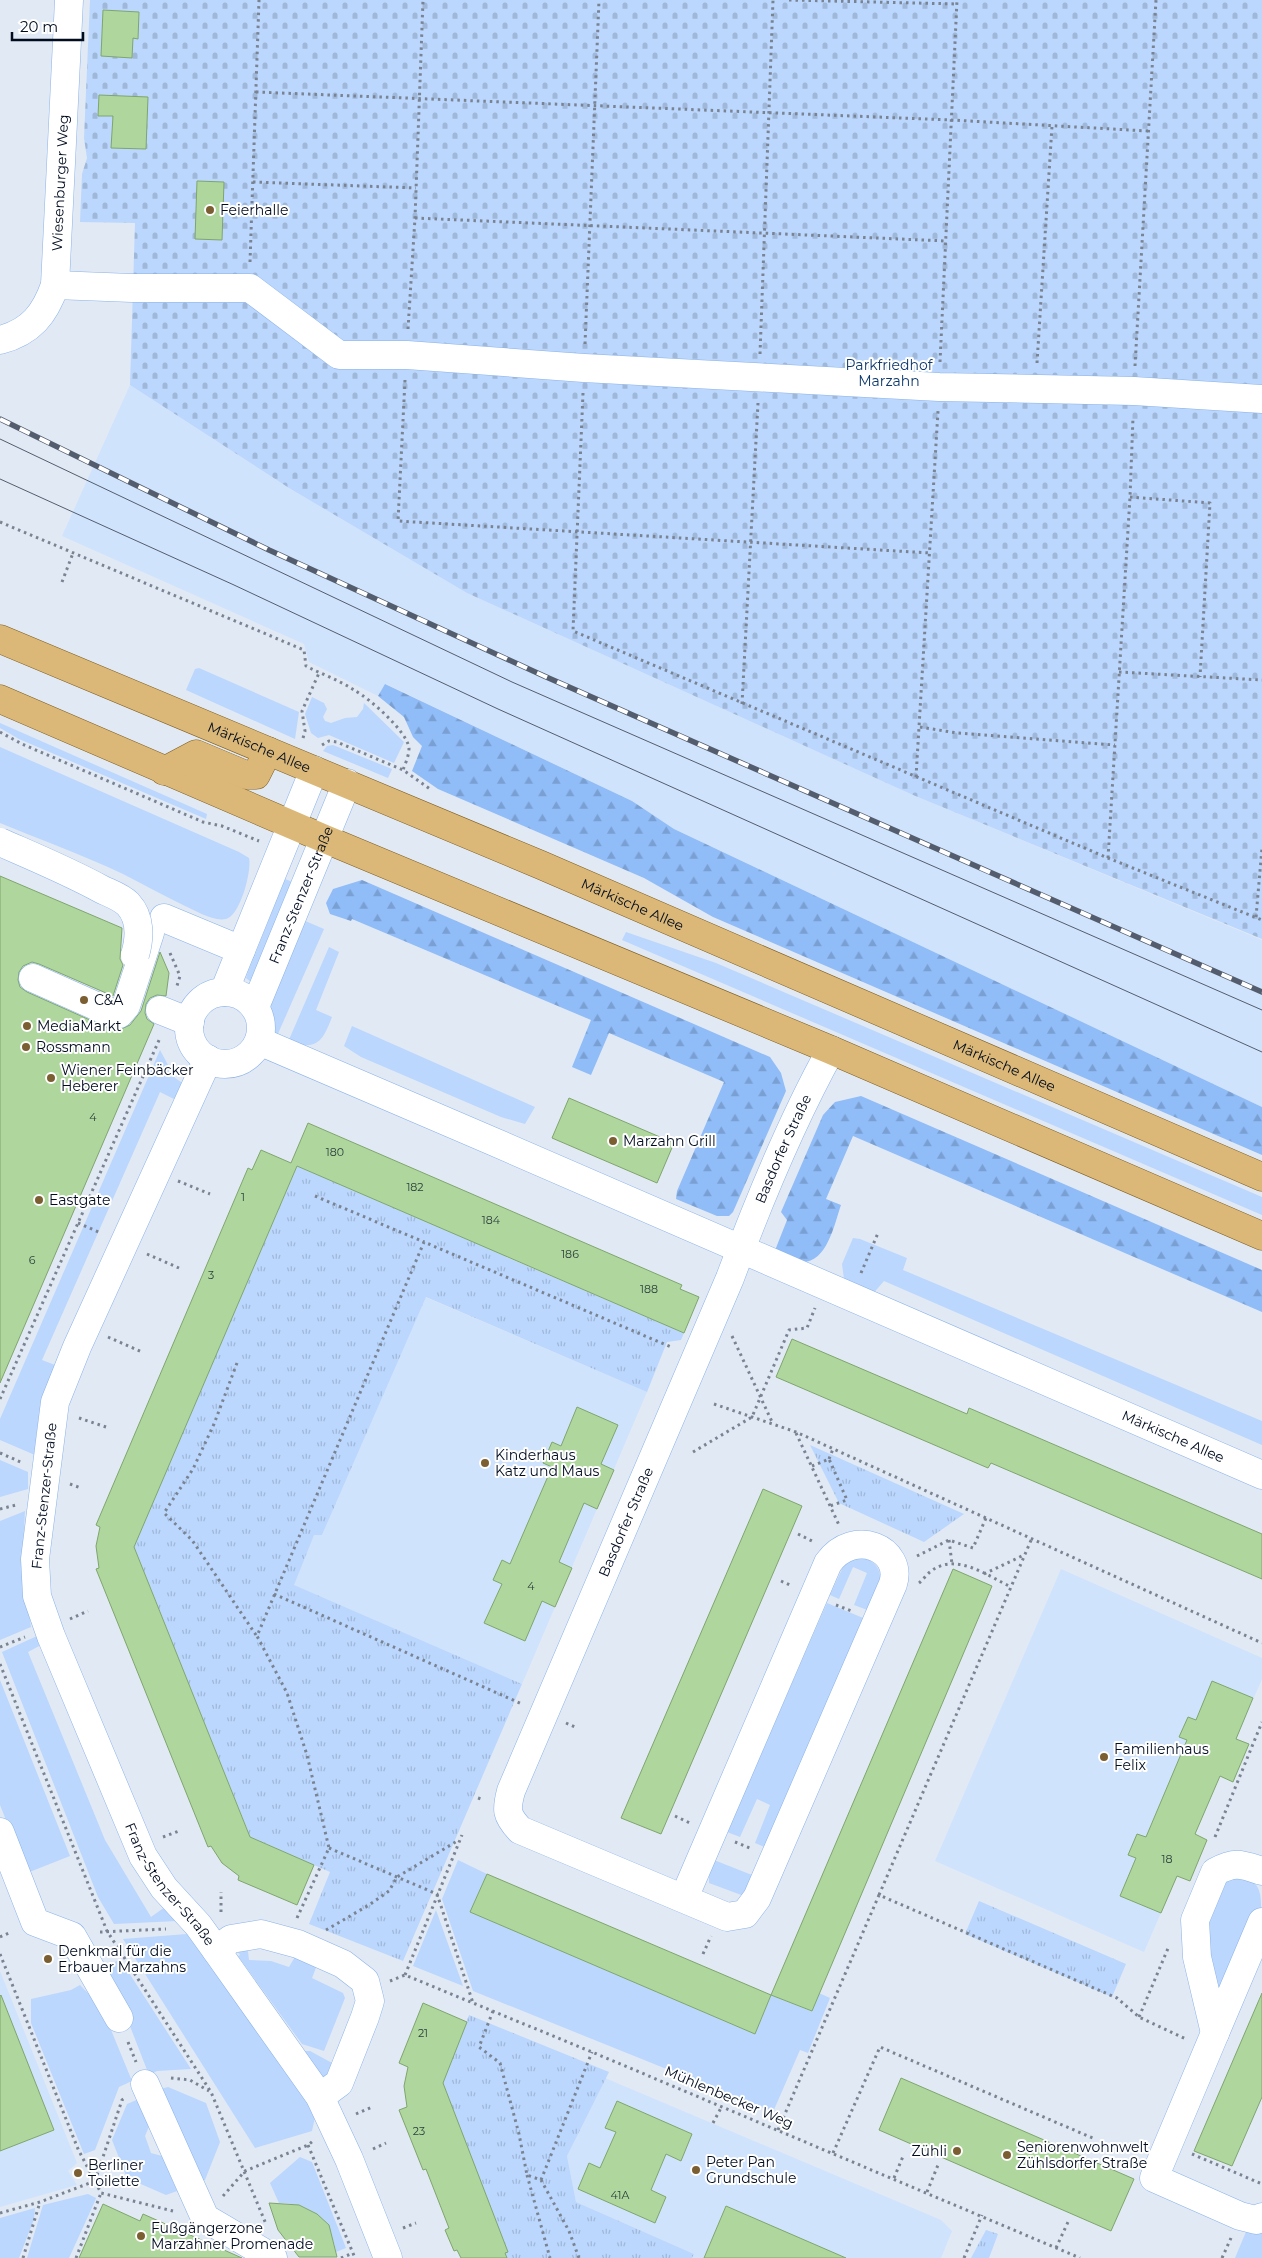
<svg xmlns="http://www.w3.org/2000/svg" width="1262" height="2258" font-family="Montserrat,sans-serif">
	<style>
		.built { fill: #d0e3fc }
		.green { fill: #bbd7fd }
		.forest { fill: url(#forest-firs) }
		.cemetery { fill: url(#cemetery-stones) }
		.park { fill: url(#park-tufts) }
		.building { fill: #afd79d; stroke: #7fa56d }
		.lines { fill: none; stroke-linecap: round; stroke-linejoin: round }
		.minor-casing { stroke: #8ab2e9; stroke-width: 29 }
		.major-casing { stroke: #7f5d1d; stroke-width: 29 }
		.path { stroke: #7a8392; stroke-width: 3; stroke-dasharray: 2.5 4; stroke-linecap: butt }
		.minor { stroke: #fff; stroke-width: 28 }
		.major { stroke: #dbb877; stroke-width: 28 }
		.tram { stroke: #535d6d; stroke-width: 1 }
		.rail-casing { stroke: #535d6d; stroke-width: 5.5 }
		.rail { stroke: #fff; stroke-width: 4; stroke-dasharray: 11; stroke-linecap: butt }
		.minor-bridge-casing { stroke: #8ab2e9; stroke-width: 29; stroke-linecap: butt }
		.minor-bridge { stroke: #fff; stroke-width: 28 }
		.poi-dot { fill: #7b5e31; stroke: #fff; stroke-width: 2 }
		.labels { text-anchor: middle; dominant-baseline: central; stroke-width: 4; stroke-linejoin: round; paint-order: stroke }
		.number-label { font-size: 11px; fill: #2c3f3e }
		.street-label { font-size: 14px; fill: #010c1f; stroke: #fff }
		.poi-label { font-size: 14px; fill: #010c1f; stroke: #fff; text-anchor: start }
		.park-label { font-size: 14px; fill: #0e386c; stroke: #fff }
	</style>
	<defs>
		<pattern id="forest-firs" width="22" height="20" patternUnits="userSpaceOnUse" patternTransform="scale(1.25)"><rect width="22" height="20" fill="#90bcf7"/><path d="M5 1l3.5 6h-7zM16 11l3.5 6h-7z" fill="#7aa0d3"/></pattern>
		<pattern id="cemetery-stones" width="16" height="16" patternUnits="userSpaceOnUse" patternTransform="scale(1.25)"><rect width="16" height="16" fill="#bbd7fd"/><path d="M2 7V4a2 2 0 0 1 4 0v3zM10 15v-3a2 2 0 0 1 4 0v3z" fill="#9fb7d8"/></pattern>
		<pattern id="park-tufts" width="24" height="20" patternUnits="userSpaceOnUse" patternTransform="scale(1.25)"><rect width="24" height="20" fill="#bbd7fd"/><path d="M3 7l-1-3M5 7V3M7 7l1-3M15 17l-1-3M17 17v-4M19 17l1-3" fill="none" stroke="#9fb7d8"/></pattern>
	</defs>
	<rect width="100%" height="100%" fill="#e1e9f5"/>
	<g class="built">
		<polygon points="130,385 289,488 467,593 913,795 1262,940 1262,1107 674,829 632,801 386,684 378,696 309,662 304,644 62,536"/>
		<polygon points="425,1297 647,1392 522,1684 293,1585 314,1534 322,1535"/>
		<polygon points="1061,1569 1262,1658 1262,1679 1144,1952 935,1861"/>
		<polygon points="0,1971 77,2163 68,2171 77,2185 0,2207"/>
		<polygon points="605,2078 941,2220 952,2231 941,2258 692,2258 694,2254 576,2202 567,2156"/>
	</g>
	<g class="green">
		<polygon points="199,668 299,712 295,739 186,690 195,669"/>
		<polygon points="312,697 324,703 327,709 323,717 325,721 331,723 345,718 357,717 363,709 364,703 404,742 394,763 329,735 318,738 311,733 305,714"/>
		<polygon points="0,723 207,814 206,819 19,739 0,728"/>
		<polygon points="333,745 392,769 388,778 323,751 327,746"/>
		<path d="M0,747L239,852L249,858C252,871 240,916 226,919C213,922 195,910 183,905C162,895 143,884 123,874C83,855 41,840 0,823Z"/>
		<polygon points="285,879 295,883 251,982 246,978 248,972"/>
		<polygon points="303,920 324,929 277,1036 268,1025 271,1003"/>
		<polygon points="626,932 716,963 1262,1197 1262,1215 622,940"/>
		<path d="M329,947L339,952L316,1010L332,1017C322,1043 317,1050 288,1042Z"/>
		<polygon points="352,1026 535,1107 525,1124 501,1117 361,1057 344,1046"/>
		<path d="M160,1050L175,1078L184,1084L176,1100L160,1092L42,1360L55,1365C42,1399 37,1418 35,1455L0,1440V1419Z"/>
		<polygon points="853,1238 860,1239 907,1258 903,1270 1262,1421 1262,1445 884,1281 871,1296 844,1279 842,1264"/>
		<polygon points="0,1460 28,1472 28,1489 0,1497"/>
		<polygon points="25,1511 22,1566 31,1627 0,1640 0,1521"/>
		<path d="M866,1558C891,1571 877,1592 870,1611L854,1605L867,1573L853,1567L839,1599L830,1595L843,1567L850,1559Z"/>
		<polygon points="827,1603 868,1620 769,1849 755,1843 770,1805 757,1799 740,1837 727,1832"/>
		<polygon points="37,1636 41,1645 28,1652 105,1840 151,1917 165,1907 177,1921 114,1924 98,1897 2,1652"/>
		<polygon points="0,1680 70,1856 27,1873 0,1805"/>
		<polygon points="458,1860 487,1874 471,1912 755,2034 771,1995 811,2011 819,1993 830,1998 808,2053 800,2050 773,2112 473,1991 442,1899"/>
		<polygon points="714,1860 757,1877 744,1896 709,1883 709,1875"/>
		<path d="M1224,1878C1253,1877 1262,1880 1261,1912L1220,2001L1202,1939Z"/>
		<polygon points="436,1910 463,1986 413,1966"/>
		<polygon points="187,1934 285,2067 315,2117 312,2131 255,2148 123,1939"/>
		<polygon points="247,1943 249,1960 271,1961 289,1967 299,1950 319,1960 312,1978 343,1993 345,1998 324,2051 302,2044 238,1956 240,1955 235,1947"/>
		<polygon points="120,1959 191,2069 157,2071 149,2075 107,1967"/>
		<polygon points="80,1985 102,2008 132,2081 119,2087 95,2150 84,2154 31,2023 31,1999 71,1990"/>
		<polygon points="304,2051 310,2051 334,2064 328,2077 320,2076"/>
		<polygon points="168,2087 206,2103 220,2142 205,2180 194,2185 184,2139 178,2123 168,2118 156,2090"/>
		<polygon points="139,2099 150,2124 145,2136 151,2153 162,2156 177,2191 166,2195 127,2178 112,2140 127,2104"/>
		<path d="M300,2157L312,2162L346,2248L336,2252C331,2221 311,2203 279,2203L270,2183Z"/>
		<polygon points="88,2194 96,2198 95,2201 69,2258 27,2258 43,2205"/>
		<polygon points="35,2208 34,2219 19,2258 0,2258 0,2218"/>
		<polygon points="1262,2226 1262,2258 1235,2258 1248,2227"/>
	</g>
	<g class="forest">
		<polygon points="385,684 632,801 674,829 1262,1107 1262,1155 713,917 644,878 438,789 412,771 422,746 413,737 404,717 378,696"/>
		<polygon points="362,880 770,1057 781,1073 786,1091 733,1212 729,1216 717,1216 676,1199 677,1191 724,1082 609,1033 591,1075 572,1067 591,1020 352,919 351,921 330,914 326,903 333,889"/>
		<path d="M861,1096L1262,1270V1312L853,1136L826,1199L841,1205C834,1225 827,1264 800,1262C792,1262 782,1256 774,1253L787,1220L781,1212L823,1115L835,1102Z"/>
	</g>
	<polygon class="cemetery" points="90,0 1262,0 1262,939 913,795 467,593 289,488 130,385 135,223 80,222 82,174 87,158 84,138"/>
	<g class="park">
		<polygon points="297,1166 487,1248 508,1253 506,1257 565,1282 567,1278 586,1291 684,1333 681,1340 667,1342 647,1392 426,1297 322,1535 314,1535 294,1585 522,1684 403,1961 309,1924 330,1872 255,1839 247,1839 248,1831 136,1553 132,1554 133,1540 183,1422 187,1423"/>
		<polygon points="810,1445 964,1514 924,1542 839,1503"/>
		<polygon points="979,1901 1126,1964 1112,1997 965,1934"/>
		<polygon points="469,2015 609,2072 567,2156 576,2202 694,2254 692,2258 507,2258 505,2253 508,2252 440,2080 444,2080"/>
		<polygon points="986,2230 998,2234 989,2258 971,2258"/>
	</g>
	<g class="building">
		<polygon points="103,10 139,12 138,39 133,38 132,58 101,56"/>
		<polygon points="99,95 148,97 146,149 111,148 113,116 98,116"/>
		<polygon points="197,181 224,182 222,240 195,239"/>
		<polygon points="0,876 122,928 120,959 123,965 113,996 39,964 32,962 23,966 19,972 18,980 20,987 27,992 108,1028 119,1030 130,1025 141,1011 160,952 169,973 166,996 157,995 150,998 146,1004 145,1013 147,1019 154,1024 0,1383"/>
		<polygon points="569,1098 674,1143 657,1183 552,1138"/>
		<polygon points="308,1123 682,1285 680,1289 699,1297 684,1333 297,1166 134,1547 250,1837 314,1865 297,1905 238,1880 239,1876 222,1863 211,1846 208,1847 96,1569 99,1568 96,1546 100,1527 96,1525 248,1168 252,1170 261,1150 291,1163"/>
		<polygon points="792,1339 967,1414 969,1408 1262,1534 1262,1579 991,1463 988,1468 776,1377"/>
		<polygon points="577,1407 618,1425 601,1464 614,1470 597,1509 584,1503 559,1562 572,1568 555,1607 542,1601 525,1641 484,1623 502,1584 493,1580 502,1560 510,1564 552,1467 543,1463 552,1442 561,1446"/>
		<polygon points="763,1489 802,1506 661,1834 621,1818"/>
		<polygon points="953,1569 992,1586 812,2011 771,1995"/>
		<polygon points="1212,1681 1253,1698 1236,1739 1249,1744 1233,1782 1220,1776 1195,1834 1207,1840 1190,1881 1177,1876 1161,1913 1120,1896 1136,1858 1128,1855 1137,1834 1146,1837 1187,1740 1179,1737 1188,1717 1196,1720"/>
		<polygon points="487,1874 771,1995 755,2034 470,1912"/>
		<polygon points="1262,1993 1262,2097 1232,2166 1194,2151"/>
		<polygon points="1,1995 54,2130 0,2151 0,1996"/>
		<polygon points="423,2003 467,2022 443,2083 508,2252 505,2253 507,2258 461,2258 457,2250 454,2251 445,2230 449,2228 426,2169 423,2170 399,2110 407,2107 404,2086 408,2067 399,2063"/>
		<polygon points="901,2078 1134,2179 1111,2231 879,2130"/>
		<polygon points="617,2101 692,2134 681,2161 666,2154 651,2190 666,2197 655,2223 578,2189 589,2163 600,2168 616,2132 605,2128"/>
		<polygon points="269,2203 299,2205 317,2214 329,2225 337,2257 299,2257 278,2230"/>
		<polygon points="103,2204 140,2221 143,2214 242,2258 79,2258"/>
		<polygon points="726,2206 846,2258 704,2258"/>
	</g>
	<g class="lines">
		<defs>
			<g id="minor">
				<polyline points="55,285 132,288 250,288 339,355 407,355 584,368 939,387 1134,391 1262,399"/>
				<path id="s1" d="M0,340C31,332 45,314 55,285L69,0"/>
				<polyline points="164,918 241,950"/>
				<polyline points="33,978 114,1014 119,1014 126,1006 150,933"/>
				<polyline points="224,992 314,770"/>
				<circle cx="225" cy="1028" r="36"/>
				<path id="s2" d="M255,1007L347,783"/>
				<polyline points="160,1010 190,1022"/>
				<path id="s3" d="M259,1041L492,1141L1262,1475"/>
				<path id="s4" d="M208,1059L77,1347L55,1402L35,1559L37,1596L51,1636L143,1856L164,1888L198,1925L216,1950L320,2097L349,2159L388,2258"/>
				<polyline points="0,1832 35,1922 72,1936 119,2018"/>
				<path d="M1262,1871C1241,1864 1235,1861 1215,1872L1195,1920L1197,1957L1215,2033L1262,1922"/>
				<path id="s5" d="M684,1898L828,1563C854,1527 904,1549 893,1584L757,1898L745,1914L727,1917L520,1830C506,1815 506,1810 511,1791L730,1278C758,1203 792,1120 831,1050"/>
				<polyline points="216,1950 231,1939 261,1934 298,1944 343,1964 365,1981 370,2001 365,2017 339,2083 320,2097"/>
				<polyline points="1215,2033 1154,2178 1240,2216 1256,2220 1262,2217"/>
				<polyline points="145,2084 205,2218 273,2258"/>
			</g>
			<g id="major">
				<path id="s6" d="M0,639L541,865L1262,1177"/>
				<polyline points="0,699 325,839 831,1050 1262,1236"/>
				<polyline points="164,771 196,754 246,775 256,775 268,751"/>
			</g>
		</defs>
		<use href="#minor" class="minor-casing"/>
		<use href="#major" class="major-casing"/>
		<g class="path">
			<polyline points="789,0 957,4"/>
			<polyline points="256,92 951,120 1148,131"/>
			<polyline points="253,182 416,188"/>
			<polyline points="415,218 946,241"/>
			<polyline points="250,262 259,0"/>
			<polyline points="408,329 415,218 423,0"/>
			<polyline points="585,344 599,0"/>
			<polyline points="760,354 773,0"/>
			<polyline points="940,362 957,0"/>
			<polyline points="1037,363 1052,126"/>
			<polyline points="1135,366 1156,0"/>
			<polyline points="405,380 398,521 930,553"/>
			<polyline points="583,393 573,631 1108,858 1262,920"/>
			<polyline points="1130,497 1210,503 1200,677"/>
			<path d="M0,522L304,650L306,666C321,674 339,680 354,690C369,698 407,731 409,748C409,756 405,764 403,770"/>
			<polyline points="62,582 73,553"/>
			<polyline points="1119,672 1262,680"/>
			<polyline points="742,704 758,403"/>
			<polyline points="920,727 957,733 1115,745"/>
			<polyline points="0,732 22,744 203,822 222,826 259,841"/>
			<polyline points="303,738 305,731 302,711 319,673"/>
			<polyline points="322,745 329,741 337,742 403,770 430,789"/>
			<polyline points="916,777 938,411"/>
			<polyline points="1108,858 1130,497 1133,417"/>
			<polyline points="1256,917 1262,848"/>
			<polyline points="170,953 180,976 176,989"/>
			<polyline points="178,1181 210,1194"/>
			<polyline points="315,1196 424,1242"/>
			<polyline points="78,1223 101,1233"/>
			<polyline points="147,1254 179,1268"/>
			<polyline points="861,1273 878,1233"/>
			<polyline points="732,1336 773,1424"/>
			<polyline points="108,1337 142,1352"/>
			<polyline points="237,1363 214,1424 193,1469 164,1513 192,1540 256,1635"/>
			<polyline points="0,1399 160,1038"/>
			<polyline points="714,1404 796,1432 1262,1643"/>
			<polyline points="79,1418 109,1428"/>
			<polyline points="796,1433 839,1525"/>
			<polyline points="693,1452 752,1417 789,1330 807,1328 815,1308"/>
			<polyline points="0,1453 23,1463"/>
			<polyline points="829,1459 833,1449"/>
			<polyline points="812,1466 829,1459 847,1500 830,1506"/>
			<polyline points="70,1484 81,1488"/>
			<polyline points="0,1509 16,1505"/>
			<polyline points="798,1534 814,1542"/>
			<polyline points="949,1540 952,1564"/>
			<polyline points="917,1556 949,1540 973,1548 986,1518"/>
			<polyline points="984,1574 1024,1555"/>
			<polyline points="781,1581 792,1586"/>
			<path d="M919,1583C923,1580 926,1575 930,1572C955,1551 988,1576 1011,1587"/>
			<polyline points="274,1594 522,1704"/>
			<polyline points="836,1605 854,1612"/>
			<polyline points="70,1619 88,1611"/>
			<polyline points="0,1647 25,1637"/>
			<polyline points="0,1664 107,1931 211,2092 266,2224"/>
			<polyline points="566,1723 575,1727"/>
			<polyline points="478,1798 484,1800"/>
			<polyline points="675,1816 690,1823"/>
			<polyline points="163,1837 179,1831"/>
			<polyline points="1215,1837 1262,1722"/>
			<polyline points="735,1842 752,1849"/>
			<polyline points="329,1848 437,1894 473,2003"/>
			<polyline points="879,1895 1032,1538"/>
			<polyline points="221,1912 221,1892"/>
			<polyline points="297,1918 329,1848 307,1755 287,1693 257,1636 424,1242 671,1347"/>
			<polyline points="326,1930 369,1905 389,1891 397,1877 459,1840"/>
			<polyline points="100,1932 166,1929"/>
			<polyline points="0,1937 11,1932"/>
			<polyline points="0,1954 78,2149 101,2193 173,2211"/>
			<polyline points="703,1954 711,1936"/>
			<polyline points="405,1975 462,1835"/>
			<polyline points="390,1981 405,1975 592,2052 1080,2258"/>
			<polyline points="493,2011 479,2047 500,2063 519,2134 527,2175 541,2180 569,2231 579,2258"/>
			<polyline points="1139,2017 1169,1946"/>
			<polyline points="128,2042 136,2062"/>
			<polyline points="171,2078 190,2080 209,2091"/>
			<polyline points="356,2114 372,2107"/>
			<polyline points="713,2123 722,2106"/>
			<polyline points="778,2130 879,1895 1117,1998 1139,2017 1186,2039"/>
			<polyline points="308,2145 355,2258"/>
			<polyline points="373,2149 386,2143"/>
			<polyline points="833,2153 880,2047 1095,2139"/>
			<polyline points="1192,2154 1262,2184"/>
			<polyline points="527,2175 550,2258"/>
			<polyline points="894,2178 904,2154"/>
			<polyline points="541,2180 592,2052"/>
			<polyline points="95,2181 122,2100 125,2098"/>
			<polyline points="927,2192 938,2165"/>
			<polyline points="223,2196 245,2171 308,2145 313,2141"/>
			<polyline points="0,2213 40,2202 95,2181"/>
			<polyline points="403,2228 416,2223"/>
			<polyline points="1056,2248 1068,2222"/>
			<polyline points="23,2258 40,2202"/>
			<polyline points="76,2258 101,2193"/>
			<polyline points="341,2258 353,2253"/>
			<polyline points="964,2258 982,2215"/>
			<polyline points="1222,2258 1231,2238"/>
		</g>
		<use href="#minor" class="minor"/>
		<use href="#major" class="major"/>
		<g class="tram">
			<polyline points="0,439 512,682 1262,1010"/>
			<polyline points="0,479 234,585 498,709 1262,1052"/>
		</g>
		<defs>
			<polyline id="rail" points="0,419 269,550 544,676 1262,992"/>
		</defs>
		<use href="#rail" class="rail-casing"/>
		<use href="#rail" class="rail"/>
		<defs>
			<path id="minor-bridge" d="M0,842C34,857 68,871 101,889C109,893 121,897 128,904C141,918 140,938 135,955"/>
		</defs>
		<use href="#minor-bridge" class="minor-bridge-casing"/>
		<use href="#minor-bridge" class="minor-bridge"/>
	</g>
	<g class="poi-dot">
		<circle cx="210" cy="210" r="5"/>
		<circle cx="84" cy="1000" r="5"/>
		<circle cx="27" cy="1026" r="5"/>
		<circle cx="26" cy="1047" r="5"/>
		<circle cx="51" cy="1078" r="5"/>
		<circle cx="613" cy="1141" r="5"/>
		<circle cx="39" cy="1200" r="5"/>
		<circle cx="485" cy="1463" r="5"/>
		<circle cx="1104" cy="1757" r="5"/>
		<circle cx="48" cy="1959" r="5"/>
		<circle cx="957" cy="2151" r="5"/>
		<circle cx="1007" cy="2155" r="5"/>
		<circle cx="696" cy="2170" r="5"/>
		<circle cx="78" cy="2173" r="5"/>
		<circle cx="141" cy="2236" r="5"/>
	</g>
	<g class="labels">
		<g class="number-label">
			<text x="93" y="1117">4</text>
			<text x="335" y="1152">180</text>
			<text x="415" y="1187">182</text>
			<text x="243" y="1197">1</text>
			<text x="491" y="1220">184</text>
			<text x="570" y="1254">186</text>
			<text x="32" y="1260">6</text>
			<text x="211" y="1275">3</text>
			<text x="649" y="1289">188</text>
			<text x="531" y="1586">4</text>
			<text x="1167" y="1859">18</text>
			<text x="423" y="2033">21</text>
			<text x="419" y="2131">23</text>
			<text x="620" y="2195">41A</text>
		</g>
		<g class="street-label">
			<text stroke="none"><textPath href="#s1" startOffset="184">Wiesenburger Weg</textPath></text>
			<text stroke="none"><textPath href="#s6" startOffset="281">Märkische Allee</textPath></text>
			<text stroke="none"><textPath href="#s2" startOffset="121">Franz-Stenzer-Straße</textPath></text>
			<text stroke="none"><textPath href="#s6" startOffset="686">Märkische Allee</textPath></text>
			<text stroke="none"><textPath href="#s6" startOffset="1091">Märkische Allee</textPath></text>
			<text stroke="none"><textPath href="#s5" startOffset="1809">Basdorfer Straße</textPath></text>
			<text stroke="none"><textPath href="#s3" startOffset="996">Märkische Allee</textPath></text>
			<text transform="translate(44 1496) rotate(-84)">Franz-Stenzer-Straße</text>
			<text stroke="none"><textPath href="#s5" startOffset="1404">Basdorfer Straße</textPath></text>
			<text stroke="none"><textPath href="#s4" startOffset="890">Franz-Stenzer-Straße</textPath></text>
			<text transform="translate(729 2097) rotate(23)">Mühlenbecker Weg</text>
		</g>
		<g class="poi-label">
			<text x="220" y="210">Feierhalle</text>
			<text x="94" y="1000">C&amp;A</text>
			<text x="37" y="1026">MediaMarkt</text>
			<text x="36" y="1047">Rossmann</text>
			<text x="61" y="1070">Wiener Feinbäcker<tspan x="61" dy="16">Heberer</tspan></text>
			<text x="623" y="1141">Marzahn Grill</text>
			<text x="49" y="1200">Eastgate</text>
			<text x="495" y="1455">Kinderhaus<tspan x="495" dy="16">Katz und Maus</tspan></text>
			<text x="1114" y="1749">Familienhaus<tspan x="1114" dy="16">Felix</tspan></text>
			<text x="58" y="1951">Denkmal für die<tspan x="58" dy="16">Erbauer Marzahns</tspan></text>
			<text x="1017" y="2147">Seniorenwohnwelt<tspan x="1017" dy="16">Zühlsdorfer Straße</tspan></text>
			<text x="947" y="2151" text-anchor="end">Zühli</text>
			<text x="706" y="2162">Peter Pan<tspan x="706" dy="16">Grundschule</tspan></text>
			<text x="88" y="2165">Berliner<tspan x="88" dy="16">Toilette</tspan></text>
			<text x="151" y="2228">Fußgängerzone<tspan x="151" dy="16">Marzahner Promenade</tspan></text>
		</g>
		<g class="park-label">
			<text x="889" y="365">Parkfriedhof<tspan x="889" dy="16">Marzahn</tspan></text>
		</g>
	</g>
	<path d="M12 32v8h71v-8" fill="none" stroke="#010c1f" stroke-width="2.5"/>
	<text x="20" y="32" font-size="15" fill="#010c1f" stroke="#ffffff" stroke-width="4" paint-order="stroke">20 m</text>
</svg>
